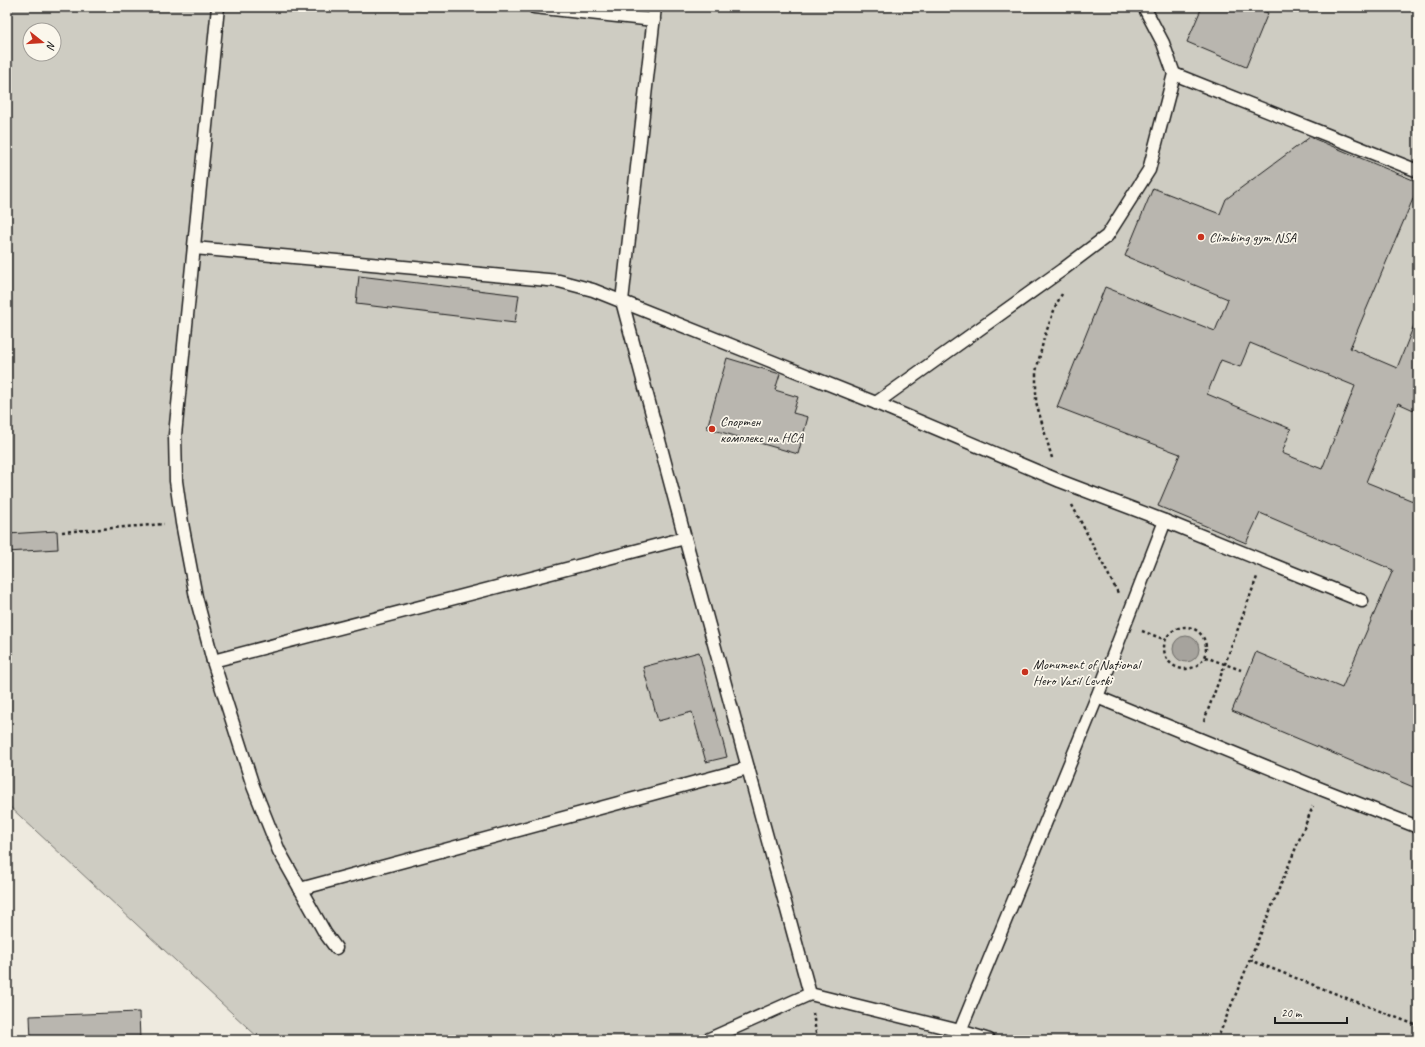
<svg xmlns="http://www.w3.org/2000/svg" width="1425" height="1047" font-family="Caveat,sans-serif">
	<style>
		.green { fill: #ceccc2; stroke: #75746f; fill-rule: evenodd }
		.water { fill: #a6a39d; stroke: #6f6d69 }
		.building { fill: #b9b6af; stroke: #1c1c1c; fill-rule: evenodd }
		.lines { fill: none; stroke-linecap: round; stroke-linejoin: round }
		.service-casing { stroke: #1c1c1c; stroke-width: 15 }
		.path { stroke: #1c1c1c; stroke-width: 2.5; stroke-dasharray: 3 3; stroke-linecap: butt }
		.service { stroke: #fbf7ec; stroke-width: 12 }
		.poi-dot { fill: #c8321e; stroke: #fbf7ec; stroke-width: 1.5 }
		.labels { text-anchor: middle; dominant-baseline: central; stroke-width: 3.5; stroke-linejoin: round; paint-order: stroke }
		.poi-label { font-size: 14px; fill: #1c1c1c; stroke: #fbf7ec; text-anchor: start }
	</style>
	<rect width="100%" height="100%" fill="#eeeadf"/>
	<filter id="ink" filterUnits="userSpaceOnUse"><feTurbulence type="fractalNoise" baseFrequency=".025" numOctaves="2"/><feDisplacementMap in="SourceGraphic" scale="8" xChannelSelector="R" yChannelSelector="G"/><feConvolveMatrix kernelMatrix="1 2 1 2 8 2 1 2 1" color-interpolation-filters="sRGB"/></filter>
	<g filter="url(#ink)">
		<path class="green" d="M7,7H1418V1040H261L7,804ZM30,30H54V54H30Z"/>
		<circle class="water" cx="1186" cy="649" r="13"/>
		<g class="building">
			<polygon points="1202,7 1253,7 1268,13 1246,67 1187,42"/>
			<path d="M1310,137L1418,182V187L1350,348L1397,368L1418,315V412L1398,403L1366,482L1418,503V789L1232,711L1256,652L1342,688L1393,570L1260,513L1246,543L1158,506L1180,454L1057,407L1105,287L1215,331L1228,299L1125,256L1153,188L1220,214L1226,199ZM1250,343L1355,386L1322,469L1282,453L1291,429L1207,394L1221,360L1240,367Z"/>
			<polygon points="359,276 519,295 515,323 356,304"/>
			<polygon points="727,358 780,374 775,390 798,397 793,413 808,417 798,454 707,428"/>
			<polygon points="57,531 58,549 7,552 7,534"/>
			<polygon points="699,652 727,757 706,762 692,712 658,721 643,667"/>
			<polygon points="139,1012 140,1040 31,1040 30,1016"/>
		</g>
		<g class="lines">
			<defs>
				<g id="service">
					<polyline points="218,7 175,435 176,481 182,523 196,597 213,661 253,786 279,851 325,933 336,948"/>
					<polyline points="534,7 654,20"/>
					<polyline points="655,7 622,301 685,538 810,994"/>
					<polyline points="1174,74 1418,171"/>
					<polyline points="194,248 559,281 593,290 876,403 1060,481 1165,521"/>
					<polyline points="876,403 1062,270 1107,236 1149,170 1174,74 1163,43 1144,7"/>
					<polyline points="213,661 685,538"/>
					<polyline points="1097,697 1321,789 1418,827"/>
					<polyline points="300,889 748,768"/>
					<polyline points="960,1031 1097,697 1165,521 1362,601"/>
					<polyline points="707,1040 810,994 960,1031 989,1040"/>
				</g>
			</defs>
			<use href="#service" class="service-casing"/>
			<g class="path">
				<polyline points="1052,458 1036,402 1036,372 1044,338 1056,305 1062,294"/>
				<polyline points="1072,505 1118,593"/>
				<polyline points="62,532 164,524"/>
				<circle cx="1185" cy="648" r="21"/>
				<polyline points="1142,631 1166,640"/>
				<polyline points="1205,657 1241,670"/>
				<polyline points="1204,721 1257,577"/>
				<polyline points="1250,960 1418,1026"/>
				<polyline points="813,1013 817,1040"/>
				<polyline points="1217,1040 1313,806"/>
			</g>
			<use href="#service" class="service"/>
		</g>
	</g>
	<g class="poi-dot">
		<circle cx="1201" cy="237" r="4"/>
		<circle cx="712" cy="429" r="4"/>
		<circle cx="1025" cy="672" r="4"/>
	</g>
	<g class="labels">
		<g class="poi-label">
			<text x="1209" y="237">Climbing gym NSA</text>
			<text x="720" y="421">Спортен<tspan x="720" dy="16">комплекс на НСА</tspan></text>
			<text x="1033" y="664">Monument of National<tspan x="1033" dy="16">Hero Vasil Levski</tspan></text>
		</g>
	</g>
	<rect width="1425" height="1047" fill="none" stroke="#fbf7ec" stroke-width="24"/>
	<rect x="12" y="12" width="1401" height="1023" fill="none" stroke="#1c1c1c" stroke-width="1.5" filter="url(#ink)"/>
	<g transform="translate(42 42) rotate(107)"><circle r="19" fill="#fbf7ec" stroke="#a29f99"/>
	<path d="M0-3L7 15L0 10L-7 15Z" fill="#c8321e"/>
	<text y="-6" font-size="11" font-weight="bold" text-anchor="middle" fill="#1c1c1c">N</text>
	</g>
	<path d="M1275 1017v6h72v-6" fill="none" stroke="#1c1c1c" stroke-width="2"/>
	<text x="1281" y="1017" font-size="12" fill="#1c1c1c" stroke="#fbf7ec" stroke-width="3" paint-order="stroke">20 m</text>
</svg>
